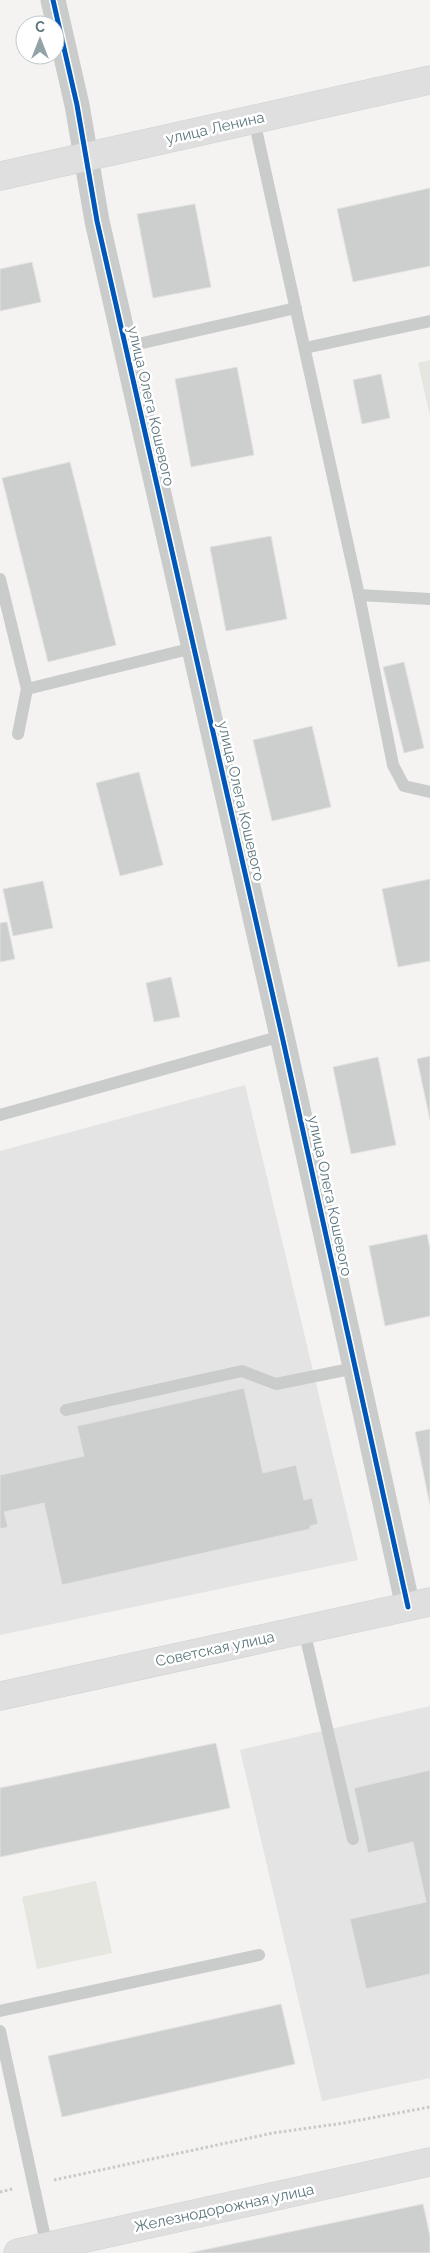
<svg xmlns="http://www.w3.org/2000/svg" width="430" height="2253" font-family="Raleway,sans-serif">
	<style>
		.built { fill: #e3e4e3 }
		.green { fill: #e5e6df }
		.building { fill: #cdcfce; stroke: #e2e2e1 }
		.lines { fill: none; stroke-linecap: round; stroke-linejoin: round }
		.secondary-casing { stroke: #cfd0d0; stroke-width: 29 }
		.primary-casing { stroke: #d0d1d0; stroke-width: 29 }
		.path { stroke: #c8c9c9; stroke-width: 3; stroke-dasharray: 2.5 2.5; stroke-linecap: butt }
		.lane { stroke: #cacccc; stroke-width: 12 }
		.street { stroke: #cacccc; stroke-width: 25 }
		.secondary { stroke: #dfdfe0; stroke-width: 28 }
		.primary { stroke: #dfdfe0; stroke-width: 28 }
		.cycleway-casing { stroke: #fff; stroke-width: 8 }
		.cycleway { stroke: #0057b8; stroke-width: 5 }
		.labels { text-anchor: middle; dominant-baseline: central; stroke-width: 5; stroke-linejoin: round; paint-order: stroke }
		.street-label { font-size: 15px; fill: #5d777d; stroke: #fff }
	</style>
	<rect width="100%" height="100%" fill="#f4f3f1"/>
	<g class="built">
		<polygon points="245,1085 358,1560 0,1635 0,1151"/>
		<polygon points="430,1706 430,2078 322,2101 240,1750"/>
	</g>
	<g class="green">
		<polygon points="430,360 430,416 418,363"/>
		<polygon points="96,1881 112,1953 37,1969 22,1897"/>
	</g>
	<g class="building">
		<polygon points="430,188 430,266 353,282 337,209"/>
		<polygon points="195,204 211,287 153,298 137,214"/>
		<polygon points="32,262 41,302 0,311 0,269"/>
		<polygon points="237,367 254,455 191,467 175,379"/>
		<polygon points="381,374 390,418 362,424 353,380"/>
		<polygon points="70,462 116,645 48,662 2,478"/>
		<polygon points="271,536 287,619 226,631 210,547"/>
		<polygon points="404,662 424,748 404,753 383,667"/>
		<polygon points="312,726 331,807 272,821 253,740"/>
		<polygon points="139,772 163,865 120,876 96,783"/>
		<polygon points="430,879 430,961 398,967 382,889"/>
		<polygon points="43,881 53,928 13,936 3,889"/>
		<polygon points="7,922 15,959 0,962 0,923"/>
		<polygon points="171,977 180,1017 154,1022 146,983"/>
		<polygon points="430,1056 430,1120 417,1059"/>
		<polygon points="378,1057 396,1145 351,1154 333,1067"/>
		<polygon points="427,1234 430,1249 430,1316 385,1326 369,1246"/>
		<polygon points="244,1388 263,1473 296,1465 304,1500 312,1498 318,1524 310,1526 310,1529 62,1585 44,1503 4,1512 8,1527 0,1529 0,1475 84,1456 77,1426"/>
		<polygon points="430,1429 430,1505 415,1432"/>
		<polygon points="216,1743 230,1808 0,1857 0,1788"/>
		<polygon points="430,1770 430,1974 366,1989 350,1919 426,1902 413,1842 368,1853 354,1788"/>
		<polygon points="281,2004 295,2064 62,2117 48,2056"/>
		<polygon points="423,2204 430,2236 430,2253 189,2253"/>
	</g>
	<g class="lines">
		<defs>
			<g id="secondary">
				<polyline points="0,176 430,80"/>
				<polyline points="0,1696 430,1602"/>
			</g>
			<polyline id="primary" points="18,2253 430,2162"/>
		</defs>
		<use href="#secondary" class="secondary-casing"/>
		<use href="#primary" class="primary-casing"/>
		<g class="path">
			<polyline points="54,2180 273,2133 344,2123 430,2107"/>
			<polyline points="0,2192 12,2189"/>
		</g>
		<g class="lane">
			<polyline points="254,120 359,595 393,765 404,786 430,792"/>
			<polyline points="125,347 296,308"/>
			<polyline points="305,348 430,321"/>
			<polyline points="0,579 27,689 193,648"/>
			<polyline points="359,595 430,599"/>
			<polyline points="18,734 27,689"/>
			<polyline points="0,1115 282,1036"/>
			<polyline points="66,1410 242,1371 276,1384 355,1368"/>
			<polyline points="304,1630 353,1839"/>
			<polyline points="0,2011 259,1955"/>
			<polyline points="0,2031 47,2247"/>
		</g>
		<polyline class="street" points="53,0 77,105 97,221 282,1036 408,1607"/>
		<use href="#secondary" class="secondary"/>
		<use href="#primary" class="primary"/>
		<defs>
			<polyline id="cycleway" points="53,0 77,105 97,221 282,1036 408,1607"/>
		</defs>
		<use href="#cycleway" class="cycleway-casing"/>
		<use href="#cycleway" class="cycleway"/>
	</g>
	<g class="labels">
		<g class="street-label">
			<text transform="translate(215 128) rotate(-13)">улица Ленина</text>
			<text transform="translate(151 406) rotate(77)">улица Олега Кошевого</text>
			<text transform="translate(241 801) rotate(77)">улица Олега Кошевого</text>
			<text transform="translate(330 1196) rotate(78)">улица Олега Кошевого</text>
			<text transform="translate(215 1649) rotate(-12)">Советская улица</text>
			<text transform="translate(224 2208) rotate(-12)">Железнодорожная улица</text>
		</g>
	</g>
	<g transform="translate(40 40)"><circle r="24" fill="#ffffff" stroke="#bec9cb"/>
	<path d="M0-4L9 19L0 12L-9 19Z" fill="#92a2a6"/>
	<text y="-8" font-size="14" font-weight="bold" text-anchor="middle" fill="#5d777d">С</text>
	</g>
</svg>
